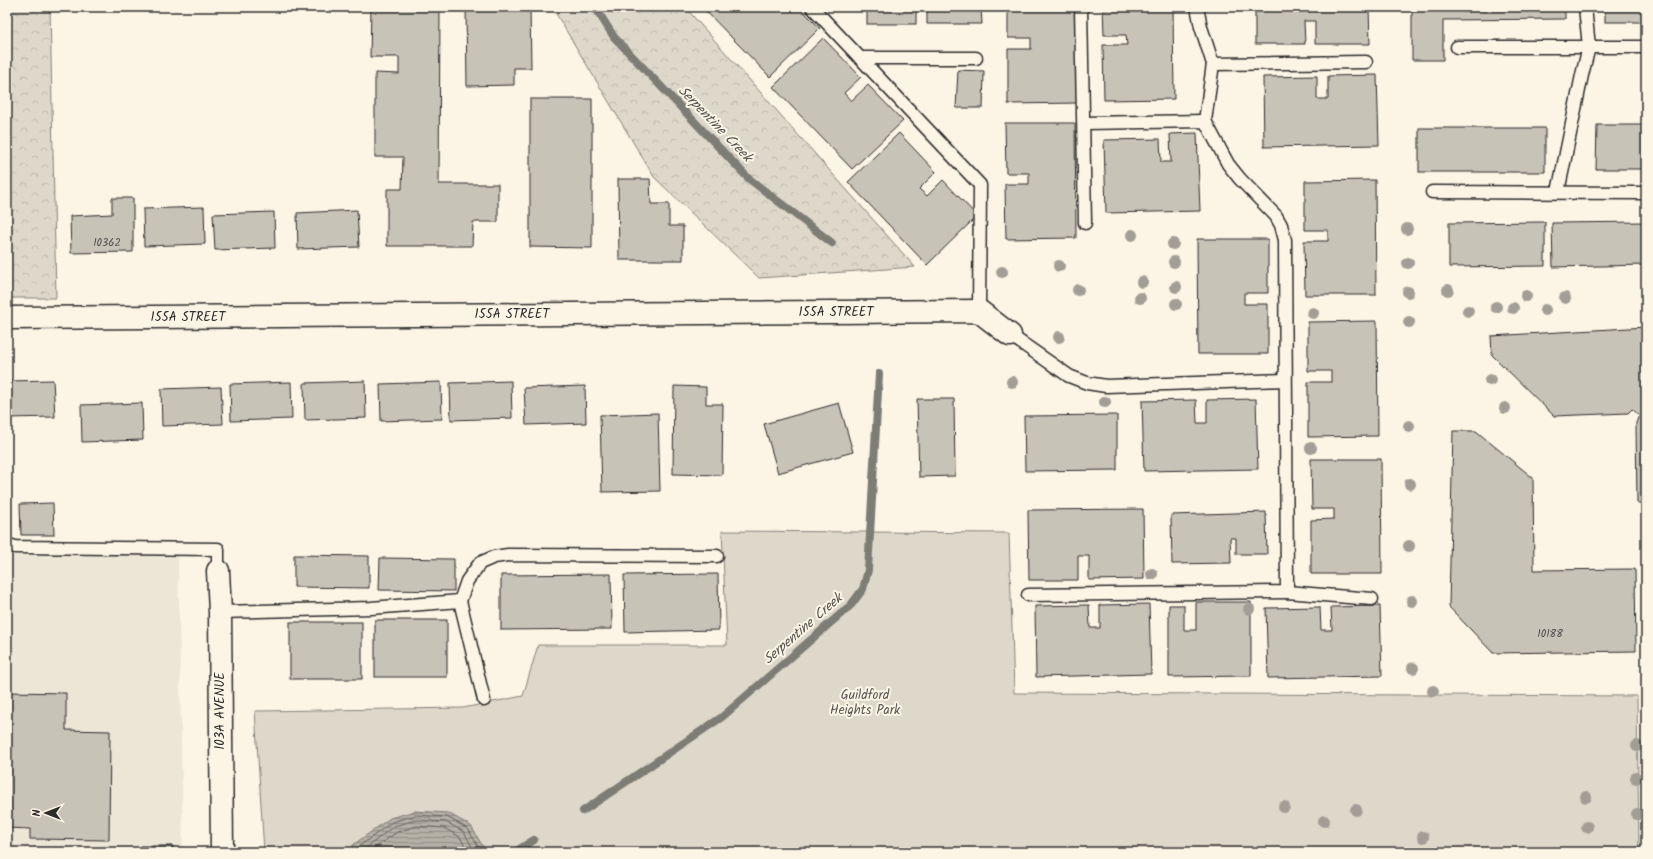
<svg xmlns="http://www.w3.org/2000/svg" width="1653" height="859" font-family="Kalam,sans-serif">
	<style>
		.built { fill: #ece6d7 }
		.forest { fill: url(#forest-crowns); stroke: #84827a }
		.park { fill: #ded8ca; stroke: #84827a }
		.water { fill: url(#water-rules); stroke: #7d7b74 }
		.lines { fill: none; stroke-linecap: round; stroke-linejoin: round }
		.shore { stroke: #62605c; stroke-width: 1 }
		.stream { stroke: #7d7b74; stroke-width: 8 }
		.building { fill: #c8c3b7; stroke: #2b2b2b }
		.service-casing { stroke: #2b2b2b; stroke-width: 15 }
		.minor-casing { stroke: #2b2b2b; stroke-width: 25 }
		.service { stroke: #fcf5e5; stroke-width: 12 }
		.minor { stroke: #fcf5e5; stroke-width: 22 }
		.tree { fill: #a29e95 }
		.labels { text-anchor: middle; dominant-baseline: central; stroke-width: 4; stroke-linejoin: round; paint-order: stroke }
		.number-label { font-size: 11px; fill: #52514e }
		.street-label { font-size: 13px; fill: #2b2b2b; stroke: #fcf5e5 }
		.park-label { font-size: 13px; fill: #585653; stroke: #fcf5e5 }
		.water-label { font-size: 14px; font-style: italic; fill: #545350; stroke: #fcf5e5 }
	</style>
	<defs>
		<pattern id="forest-crowns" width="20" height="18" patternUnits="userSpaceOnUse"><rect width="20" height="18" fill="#ded8ca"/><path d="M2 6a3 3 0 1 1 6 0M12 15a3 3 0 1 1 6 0" fill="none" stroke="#bfbaae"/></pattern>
		<pattern id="water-rules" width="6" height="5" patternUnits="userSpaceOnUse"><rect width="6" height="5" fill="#b4b0a5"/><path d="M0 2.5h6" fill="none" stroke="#938f87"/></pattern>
	</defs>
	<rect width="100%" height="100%" fill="#fcf5e5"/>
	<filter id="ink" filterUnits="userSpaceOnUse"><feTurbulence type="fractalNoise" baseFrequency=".025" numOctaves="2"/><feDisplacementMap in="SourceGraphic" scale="8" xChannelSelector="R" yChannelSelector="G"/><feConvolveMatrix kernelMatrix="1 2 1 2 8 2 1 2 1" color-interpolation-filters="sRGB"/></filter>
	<g filter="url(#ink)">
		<polygon class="built" points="178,552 183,852 7,852 7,555"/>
		<g class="forest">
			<polygon points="7,7 50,7 56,298 7,298"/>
			<polygon points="552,7 685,7 915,267 759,278 654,177"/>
		</g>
		<polygon class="park" points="722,531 1009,533 1014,693 1637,696 1639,852 264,852 255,711 463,708 523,696 538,645 727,645"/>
		<polygon class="water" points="415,811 448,813 471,826 486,852 351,852 353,845 390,818"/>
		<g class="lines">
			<g class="shore">
				<polyline points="355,852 357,848 392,822 416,815 447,817 468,829 481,852"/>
				<polyline points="361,852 394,826 416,820 446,822 464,832 475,852"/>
				<polyline points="369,852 397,832 417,826 444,828 460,837 468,852"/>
			</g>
			<g class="stream">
				<polyline points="595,7 614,37 748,178 832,243"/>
				<polyline points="583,811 722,717 851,605 863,589 868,570 879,374"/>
				<polyline points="515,852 534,840"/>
			</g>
		</g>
		<g class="building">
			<polygon points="371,7 440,7 439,184 498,184 498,222 473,222 472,246 387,246 387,189 402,189 403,157 375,157 375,73 399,74 399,57 370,57"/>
			<polygon points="466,7 530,7 531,68 514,68 514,85 467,86"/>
			<polygon points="702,7 767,7 769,9 770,7 799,7 820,28 770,77"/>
			<rect x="867" y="7" width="49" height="17"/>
			<polygon points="927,7 981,7 982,24 927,24"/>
			<polygon points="1008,7 1078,7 1079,103 1008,104 1008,49 1031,49 1031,38 1008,38"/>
			<polygon points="1103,7 1173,7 1174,99 1104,100 1103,45 1127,45 1126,35 1104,35"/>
			<polygon points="1255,7 1369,7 1370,44 1315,44 1315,21 1304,21 1305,44 1255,44"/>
			<polygon points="1412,7 1565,7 1565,19 1443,20 1443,60 1412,60"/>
			<rect x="1605" y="7" width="41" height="15"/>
			<polygon points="823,38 861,77 844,93 851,101 868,85 903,121 852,169 773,87"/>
			<polygon points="958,70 984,71 983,108 956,108"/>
			<polygon points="1377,75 1379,145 1264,147 1263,77 1317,76 1317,99 1328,99 1328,76"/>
			<polygon points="530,99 592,99 592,248 530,247"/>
			<polygon points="1005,123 1075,123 1076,238 1006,239 1005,184 1029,184 1029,173 1006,173"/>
			<polygon points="1597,125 1646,125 1646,169 1596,169"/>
			<rect x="1419" y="128" width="126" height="44"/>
			<polygon points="899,133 936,172 919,189 927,196 943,180 977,216 927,265 848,182"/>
			<polygon points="1197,133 1200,211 1106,213 1104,140 1160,139 1161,162 1171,162 1170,134"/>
			<polygon points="618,179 650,179 651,204 669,204 669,226 683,226 683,260 619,260"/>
			<polygon points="1375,180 1376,295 1305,295 1304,241 1328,241 1328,230 1305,230 1305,181"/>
			<polygon points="112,198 133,198 133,252 71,253 70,216 112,214"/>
			<polygon points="204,207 205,244 144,246 143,209"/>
			<polygon points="357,210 359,247 298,249 297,213"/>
			<polygon points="274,212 275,248 215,250 213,214"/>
			<polygon points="1545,222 1545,266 1449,267 1449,223"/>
			<polygon points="1646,222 1646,265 1553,267 1552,223"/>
			<polygon points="1197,239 1268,239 1268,293 1244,293 1244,304 1268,304 1268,354 1198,354"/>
			<polygon points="1377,321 1378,436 1308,437 1308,382 1331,382 1331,371 1308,371 1308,322"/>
			<polygon points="1646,327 1646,503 1637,503 1636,423 1639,415 1632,409 1628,413 1554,416 1492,355 1491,336"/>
			<polygon points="53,380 55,417 7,418 7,381"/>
			<polygon points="365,381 366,418 305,420 304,383"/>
			<polygon points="511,381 512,418 451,420 450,383"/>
			<polygon points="291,382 292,419 231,421 230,384"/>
			<polygon points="441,382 442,419 381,421 380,384"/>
			<polygon points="585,386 586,423 526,425 524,388"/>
			<polygon points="674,386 706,387 706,404 723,404 722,475 673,474"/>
			<polygon points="221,387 223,424 162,426 161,389"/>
			<polygon points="917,399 954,399 955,476 919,477"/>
			<polygon points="1256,399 1258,469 1144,471 1142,401 1196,400 1197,423 1207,423 1207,400"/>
			<polygon points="142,403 143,440 82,442 81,405"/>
			<polygon points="839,403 853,452 778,473 764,424"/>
			<polygon points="658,413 660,491 602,492 600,415"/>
			<polygon points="1117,415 1117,470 1025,471 1024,416"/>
			<polygon points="1453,431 1476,431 1533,478 1534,570 1635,569 1636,651 1493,653 1449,607"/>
			<polygon points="1311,459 1381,459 1382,574 1311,574 1311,520 1334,519 1334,509 1312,509"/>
			<polygon points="53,503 54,535 21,535 20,504"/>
			<polygon points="1143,509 1144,579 1089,580 1089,556 1078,556 1078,580 1029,580 1028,510"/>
			<polygon points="1266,512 1267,554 1236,554 1236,538 1230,538 1231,563 1172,564 1171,515"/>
			<polygon points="294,555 369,556 369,588 294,587"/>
			<polygon points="380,558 454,559 454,591 379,590"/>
			<polygon points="611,574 612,629 501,630 501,575"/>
			<polygon points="718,574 719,630 625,632 624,575"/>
			<polygon points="1196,602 1251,602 1251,676 1169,677 1169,605 1184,605 1184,630 1196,630"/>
			<polygon points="1149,604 1151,674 1036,677 1035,606 1089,605 1090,628 1100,628 1100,605"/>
			<polygon points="1380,606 1382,676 1268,678 1266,608 1320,607 1321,630 1332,630 1331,607"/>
			<rect x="375" y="620" width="72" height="57"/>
			<rect x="290" y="622" width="72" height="57"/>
			<polygon points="7,692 66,693 66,730 110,731 109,840 30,839 30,829 7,828"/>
			<polygon points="141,846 173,846 172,852 141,852"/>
		</g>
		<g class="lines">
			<defs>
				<g id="service">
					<polyline points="812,7 980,185 979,311"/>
					<polyline points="1081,7 1085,223"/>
					<polyline points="1197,7 1201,27 1213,64 1205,121"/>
					<polyline points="1457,47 1646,47"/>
					<polyline points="860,58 976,58"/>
					<polyline points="1213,64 1366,62"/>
					<polyline points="1432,192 1646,193"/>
					<polyline points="1558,192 1582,75 1589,47 1585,7"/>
					<polyline points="1010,335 1069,376 1087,383 1106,386 1285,380"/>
					<polyline points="7,544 15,547 218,549 218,571"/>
					<polyline points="1287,592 1372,599"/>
					<polyline points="1028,595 1287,592 1285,240 1281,225 1276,216 1240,179 1228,164 1205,121 1084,123"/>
					<polyline points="220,612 371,608 460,601"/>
					<polyline points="484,700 460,601 467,581 480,563 494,557 508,555 717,556"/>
				</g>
				<g id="minor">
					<polyline points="7,318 979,311 1010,335"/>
					<polyline points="218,571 220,612 222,852"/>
				</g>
			</defs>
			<use href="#service" class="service-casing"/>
			<use href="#minor" class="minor-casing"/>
			<use href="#service" class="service"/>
			<use href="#minor" class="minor"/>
		</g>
		<g class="tree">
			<circle cx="1407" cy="229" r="6"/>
			<circle cx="1132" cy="235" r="6"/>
			<circle cx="1173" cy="244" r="6"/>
			<circle cx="1174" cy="262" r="6"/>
			<circle cx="1408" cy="263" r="6"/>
			<circle cx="1059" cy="266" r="6"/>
			<circle cx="1002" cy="272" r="6"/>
			<circle cx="1142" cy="282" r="6"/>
			<circle cx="1176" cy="287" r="6"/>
			<circle cx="1078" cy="290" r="6"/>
			<circle cx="1448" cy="290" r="6"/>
			<circle cx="1408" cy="292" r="6"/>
			<circle cx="1526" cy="296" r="6"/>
			<circle cx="1140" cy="298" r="6"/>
			<circle cx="1565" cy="298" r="6"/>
			<circle cx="1176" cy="304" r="6"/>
			<circle cx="1496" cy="307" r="6"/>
			<circle cx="1513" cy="308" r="6"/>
			<circle cx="1545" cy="310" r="6"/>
			<circle cx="1468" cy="311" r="6"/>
			<circle cx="1313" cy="313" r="6"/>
			<circle cx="1409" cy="322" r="6"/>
			<circle cx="1059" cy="337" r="6"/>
			<circle cx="1490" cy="380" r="6"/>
			<circle cx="1012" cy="382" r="6"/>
			<circle cx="1105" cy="402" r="6"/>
			<circle cx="1505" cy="408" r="6"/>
			<circle cx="1409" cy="426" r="6"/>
			<circle cx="1311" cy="448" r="6"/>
			<circle cx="1410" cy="484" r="6"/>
			<circle cx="1409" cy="546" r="6"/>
			<circle cx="1152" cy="574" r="6"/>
			<circle cx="1412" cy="601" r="6"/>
			<circle cx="1249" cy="609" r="6"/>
			<circle cx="1413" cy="668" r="6"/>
			<circle cx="1433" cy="691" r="6"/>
			<circle cx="1637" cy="746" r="6"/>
			<circle cx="1636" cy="778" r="6"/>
			<circle cx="1586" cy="797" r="6"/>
			<circle cx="1284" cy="807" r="6"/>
			<circle cx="1356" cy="810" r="6"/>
			<circle cx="1637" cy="814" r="6"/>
			<circle cx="1324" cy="821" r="6"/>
			<circle cx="1587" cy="827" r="6"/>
			<circle cx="1423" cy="837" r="6"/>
		</g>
	</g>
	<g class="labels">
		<g class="number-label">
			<text x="107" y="243">10362</text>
			<text x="1550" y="634">10188</text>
		</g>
		<g class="street-label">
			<text x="836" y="312">155A STREET</text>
			<text x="512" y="314">155A STREET</text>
			<text x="188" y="317">155A STREET</text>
			<text transform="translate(220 711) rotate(-90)">103A AVENUE</text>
		</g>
		<g class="park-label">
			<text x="865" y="695">Guildford<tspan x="865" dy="15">Heights Park</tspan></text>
		</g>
		<g class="water-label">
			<text transform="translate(715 124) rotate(46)">Serpentine Creek</text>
			<text transform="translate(803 629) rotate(-41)">Serpentine Creek</text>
		</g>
	</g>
	<rect width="1653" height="859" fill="none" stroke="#fcf5e5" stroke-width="24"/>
	<rect x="12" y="12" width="1629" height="835" fill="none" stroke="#2b2b2b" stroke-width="1.5" filter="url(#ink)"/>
	<g transform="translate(46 813) rotate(270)" stroke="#fcf5e5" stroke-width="3" paint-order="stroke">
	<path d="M0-3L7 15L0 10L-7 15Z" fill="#2b2b2b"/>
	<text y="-6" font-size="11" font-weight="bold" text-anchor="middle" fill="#2b2b2b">N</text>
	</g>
</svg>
